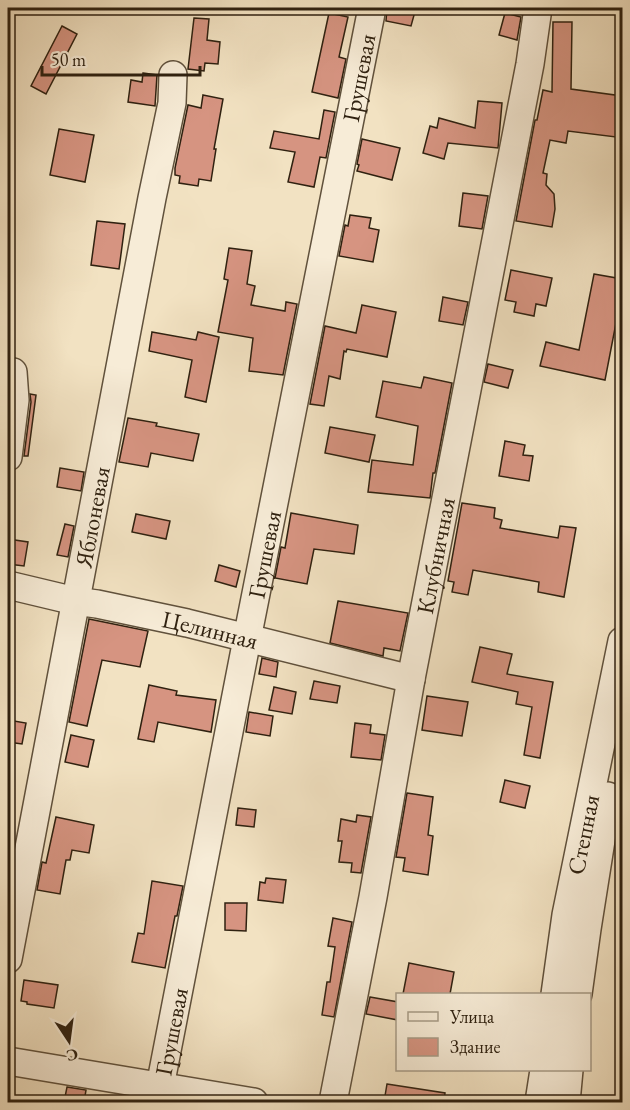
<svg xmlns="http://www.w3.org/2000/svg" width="630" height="1110" font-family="'EB Garamond',serif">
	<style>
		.building { fill: #d69481; stroke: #2f2110; stroke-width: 1.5 }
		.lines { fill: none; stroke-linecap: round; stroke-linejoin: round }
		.minor-casing { stroke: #60513c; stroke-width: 30 }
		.minor { stroke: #f7ecd7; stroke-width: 27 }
		.labels { text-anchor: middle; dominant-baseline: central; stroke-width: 4.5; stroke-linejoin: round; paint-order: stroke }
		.street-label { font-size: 24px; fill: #2f2110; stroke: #f7ecd7 }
	</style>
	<rect width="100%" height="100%" fill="#f2e2c2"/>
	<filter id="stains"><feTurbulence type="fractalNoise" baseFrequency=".00333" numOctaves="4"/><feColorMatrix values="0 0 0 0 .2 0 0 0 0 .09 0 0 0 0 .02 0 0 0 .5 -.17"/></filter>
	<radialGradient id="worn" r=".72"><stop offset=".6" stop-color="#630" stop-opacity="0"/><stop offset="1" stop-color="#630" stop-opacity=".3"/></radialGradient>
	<g class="building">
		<polygon points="387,8 416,8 411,26 386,21"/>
		<polygon points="329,13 348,17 339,57 346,59 338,98 312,92"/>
		<polygon points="505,13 521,17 517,40 499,35"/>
		<polygon points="194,18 209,19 207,40 220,42 218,64 205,63 204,71 188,69"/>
		<polygon points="553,22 572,22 571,89 622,96 616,137 568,131 566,143 550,140 543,173 547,174 546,185 554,194 555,209 552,227 516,221 535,120 537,120 543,90 552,92"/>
		<polygon points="62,26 77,34 46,94 31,86"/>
		<polygon points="143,73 157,75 155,106 128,102 131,80 142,82"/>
		<polygon points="203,95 223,99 214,149 216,149 211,181 199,179 198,186 179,183 180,176 175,175 175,168 188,105 201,108"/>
		<polygon points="478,101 502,103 498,148 448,143 444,159 423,153 430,126 437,128 439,118 475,128"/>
		<polygon points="324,110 335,112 326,158 320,157 314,187 288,182 295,152 270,148 274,131 319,139"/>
		<polygon points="59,129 94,135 85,182 50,175"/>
		<polygon points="362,139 400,148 392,180 357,171 359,165 357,164"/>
		<polygon points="463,193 488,196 482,229 459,226"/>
		<polygon points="350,215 371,218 369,228 379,230 373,262 339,256 345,225 348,226"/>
		<polygon points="97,221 125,224 119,269 91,265"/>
		<polygon points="229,248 252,251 247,284 255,286 251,305 285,311 286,302 297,304 283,375 249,371 253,338 218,332 228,280 224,279"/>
		<polygon points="511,270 552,278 546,306 536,304 534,316 514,312 516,302 505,300"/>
		<polygon points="594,274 622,279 622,292 605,380 540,366 546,342 579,350"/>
		<polygon points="443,297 468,302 463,325 439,321"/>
		<polygon points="362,305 396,312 387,357 347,349 346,352 344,351 340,379 329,376 324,406 310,404 325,326 356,333"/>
		<polygon points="152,332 196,340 198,332 219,337 206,402 185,397 192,360 149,351"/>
		<polygon points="488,364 513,370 508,388 484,382"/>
		<polygon points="424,377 452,383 435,473 433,473 430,498 368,492 372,460 413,465 418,426 376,417 383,381 421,388"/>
		<polygon points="30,394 36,395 28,456 24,456 31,402"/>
		<polygon points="128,418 157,423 156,426 199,434 193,461 151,453 148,467 119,462"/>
		<polygon points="330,427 375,435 369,462 325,453"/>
		<polygon points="505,441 525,445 523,455 533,456 529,481 499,476"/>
		<polygon points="60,468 84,472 81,491 57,487"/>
		<polygon points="462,503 495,508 494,518 502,520 500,528 558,538 560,526 576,528 564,597 538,592 539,582 473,570 468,595 452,592 454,582 448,581"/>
		<polygon points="291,513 358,525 354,554 314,549 307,584 275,578 281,547 285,548"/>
		<polygon points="136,514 170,521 166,539 132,532"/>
		<polygon points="65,524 74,526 68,557 57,555"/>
		<polygon points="8,539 28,542 24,566 8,564"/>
		<polygon points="219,565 240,571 236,587 215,581"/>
		<polygon points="338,601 408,613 400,651 384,648 383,656 330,643"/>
		<polygon points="89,619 148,631 140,667 102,660 87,726 69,722"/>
		<polygon points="480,647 512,654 507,674 553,682 540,758 524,755 532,707 516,704 518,692 472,682"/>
		<polygon points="262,658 278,662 276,677 259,674"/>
		<polygon points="314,681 340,686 337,703 310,699"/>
		<polygon points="149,685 177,691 176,695 216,700 211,732 158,722 154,742 138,739"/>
		<polygon points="274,687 296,692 292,714 269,710"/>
		<polygon points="427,696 468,702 462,736 422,730"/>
		<polygon points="249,712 273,716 270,736 246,732"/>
		<polygon points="8,720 26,723 22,744 8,742"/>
		<polygon points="355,723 371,725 370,733 385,735 381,760 351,757"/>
		<polygon points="71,735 94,740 88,767 65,762"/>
		<polygon points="505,780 530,786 525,808 500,802"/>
		<polygon points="407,793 433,797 428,835 433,836 428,875 403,871 405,858 396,857"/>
		<polygon points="238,808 256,810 254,827 236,825"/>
		<polygon points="357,815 371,817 361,873 351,872 352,863 339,862 342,841 338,841 341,819 356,822"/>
		<polygon points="56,817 94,825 89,853 72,850 70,860 66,860 60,894 37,890 42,862 46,863"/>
		<polygon points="266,878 286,880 283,903 258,900 260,882 265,883"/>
		<polygon points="152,881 183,886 177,916 175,916 165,968 132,962 138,933 144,934"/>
		<polygon points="225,903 247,903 246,931 225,930"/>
		<polygon points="333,918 352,922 334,1017 322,1015 327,982 330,982 335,947 328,946"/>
		<polygon points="409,963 454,972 450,994 403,994"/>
		<polygon points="24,980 58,985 54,1008 27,1004 27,1002 21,1001"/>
		<polygon points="370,997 398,1002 398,1020 366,1014"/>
		<polygon points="387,1084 445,1093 444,1102 384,1102"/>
		<polygon points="67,1087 86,1090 84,1102 64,1102"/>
	</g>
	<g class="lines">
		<defs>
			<g id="minor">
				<polyline points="8,457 15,400 13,372"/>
				<path id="s1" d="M8,585L75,601L97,604L187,623L411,679"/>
				<path id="s2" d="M8,959L152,198L172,103L173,75"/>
				<path id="s3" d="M555,994L566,915L622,641"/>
				<polyline points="578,994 587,929 608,796"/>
				<polyline points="8,1061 254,1102"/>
				<path id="s4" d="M157,1102L247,639L372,8"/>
				<path id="s5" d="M333,1102L373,897L411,679L530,64L538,8"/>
				<polyline points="539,1102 544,1070"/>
				<polyline points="566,1102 569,1070"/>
			</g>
		</defs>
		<use href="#minor" class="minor-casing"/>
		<use href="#minor" class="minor"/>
	</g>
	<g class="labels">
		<g class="street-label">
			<text stroke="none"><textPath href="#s4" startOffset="1044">Грушевая</textPath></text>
			<text stroke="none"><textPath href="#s2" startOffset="450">Яблоневая</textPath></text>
			<text stroke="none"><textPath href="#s4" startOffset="558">Грушевая</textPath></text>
			<text stroke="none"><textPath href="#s5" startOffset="556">Клубничная</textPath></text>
			<text stroke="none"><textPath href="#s1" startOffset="207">Целинная</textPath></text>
			<text stroke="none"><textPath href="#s3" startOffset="162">Степная</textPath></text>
			<text stroke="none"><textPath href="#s4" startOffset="72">Грушевая</textPath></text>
		</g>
	</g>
	<rect width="630" height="1110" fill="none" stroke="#f2e2c2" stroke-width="30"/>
	<rect x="9" y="9" width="612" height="1092" fill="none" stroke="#2f2110" stroke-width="3"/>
	<rect x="15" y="15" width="600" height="1080" fill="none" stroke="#2f2110" stroke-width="1.5"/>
	<rect x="396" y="993" width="195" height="78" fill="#f7ecd7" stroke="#a79b87" stroke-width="1.5"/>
	<rect x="408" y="1012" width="30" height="9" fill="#f7ecd7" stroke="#a79b87" stroke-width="1.5"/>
	<text x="450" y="1023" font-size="18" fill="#2f2110">Улица</text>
	<rect x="408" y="1038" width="30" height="18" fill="#d69481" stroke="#a79b87" stroke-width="1.5"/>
	<text x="450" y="1053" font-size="18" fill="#2f2110">Здание</text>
	<g transform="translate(69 1041) rotate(167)" stroke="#f7ecd7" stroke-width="4.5" paint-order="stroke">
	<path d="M0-4.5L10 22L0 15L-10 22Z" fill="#2f2110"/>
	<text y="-9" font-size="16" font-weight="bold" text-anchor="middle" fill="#2f2110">С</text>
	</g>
	<path d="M42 66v9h158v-9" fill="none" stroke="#2f2110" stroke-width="3"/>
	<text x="51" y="66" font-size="18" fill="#2f2110" stroke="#f7ecd7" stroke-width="4.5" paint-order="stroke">50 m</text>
	<rect width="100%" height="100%" filter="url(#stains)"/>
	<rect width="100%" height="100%" fill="url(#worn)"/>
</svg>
